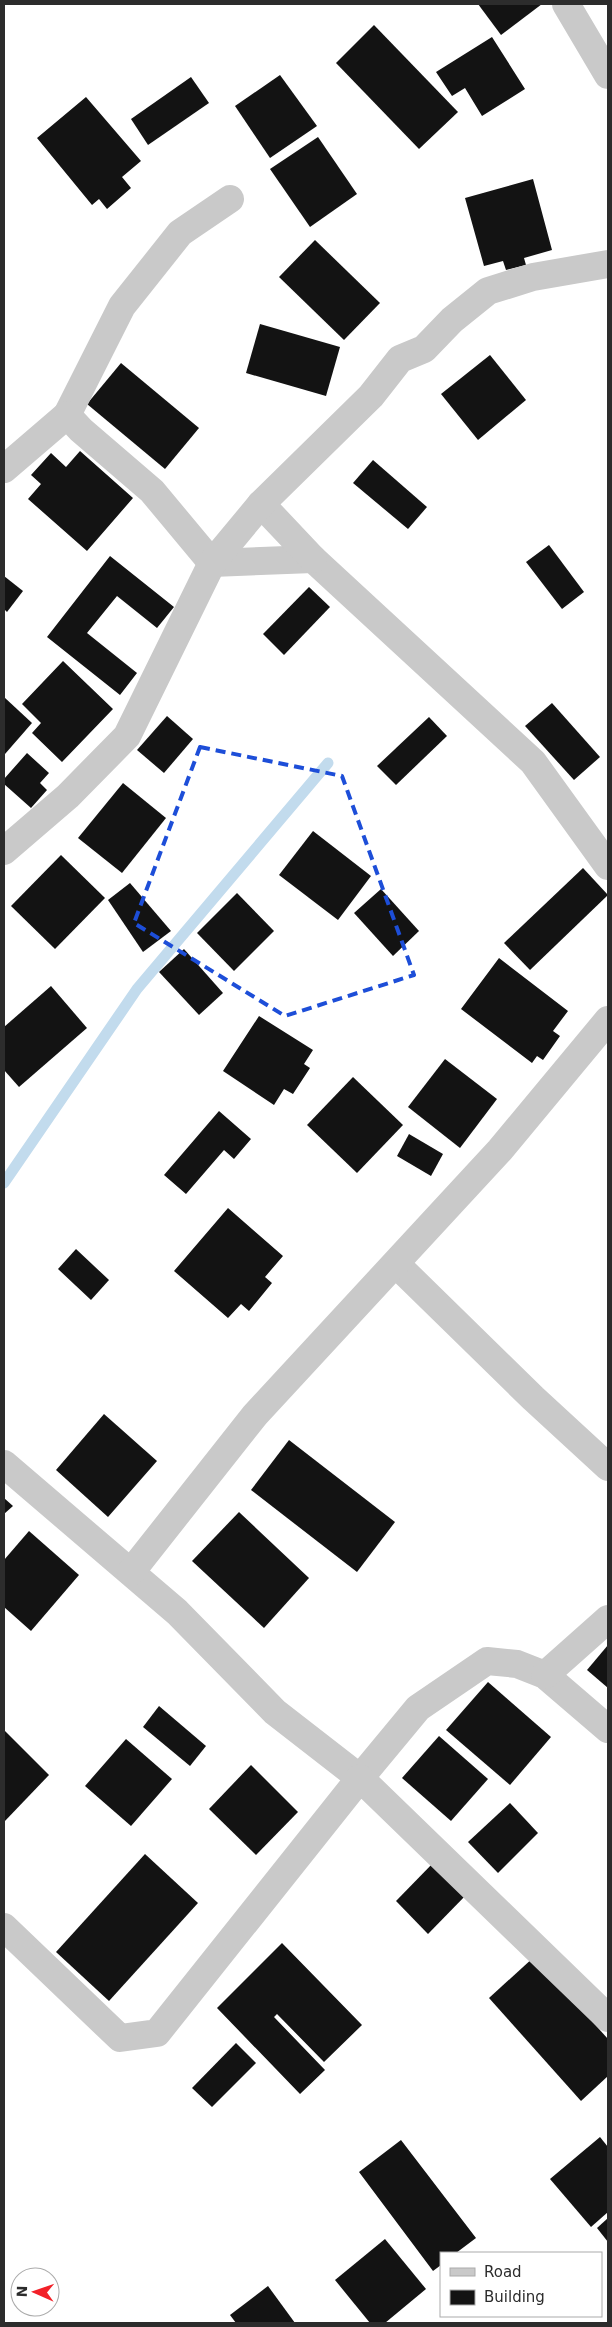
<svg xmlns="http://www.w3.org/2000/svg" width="612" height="2327" font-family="'DejaVu Sans',sans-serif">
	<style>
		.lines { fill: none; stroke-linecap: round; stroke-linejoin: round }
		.stream { stroke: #c2dbed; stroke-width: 11 }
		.building { fill: #131313 }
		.street { stroke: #c9c9c9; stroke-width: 28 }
		.marked { fill: none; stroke: #1d4ed8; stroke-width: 4; stroke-dasharray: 10 6; stroke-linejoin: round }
	</style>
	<rect width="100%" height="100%" fill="#fff"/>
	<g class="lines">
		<polyline class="stream" points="4,1183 137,989 328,763"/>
	</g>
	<g class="building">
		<polygon points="478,4 542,4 501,35"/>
		<polygon points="374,25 458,112 419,149 336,63"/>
		<polygon points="492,37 525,89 482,116 465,88 452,96 436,72"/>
		<polygon points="280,75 317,126 270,158 235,106"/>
		<polygon points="191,77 209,103 148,145 131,119"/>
		<polygon points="86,97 141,161 122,177 131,188 107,209 99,199 92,205 37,138"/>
		<polygon points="318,137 357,194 310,227 270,169"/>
		<polygon points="533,179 552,250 524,258 526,265 506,270 503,261 484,266 465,198"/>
		<polygon points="315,240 380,303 344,340 279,277"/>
		<polygon points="260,324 340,347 326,396 246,373"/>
		<polygon points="490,355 526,400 478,440 441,394"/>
		<polygon points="121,363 199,428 165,469 87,404"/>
		<polygon points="80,451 133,498 87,551 28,499 41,484 31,475 51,453 66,467"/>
		<polygon points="373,460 427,507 408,529 353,483"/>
		<polygon points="549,545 584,592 562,609 526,562"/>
		<polygon points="110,556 174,607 157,628 117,596 87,633 137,673 120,695 47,637"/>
		<polygon points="4,576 23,591 7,612 4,609"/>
		<polygon points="309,587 330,607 284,655 263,634"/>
		<polygon points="63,661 113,709 62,762 32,733 41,723 22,704"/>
		<polygon points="4,697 32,723 5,754 4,753"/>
		<polygon points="552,703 600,757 574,780 525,726"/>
		<polygon points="167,716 193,739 164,773 137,750"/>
		<polygon points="429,717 447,736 396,785 377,766"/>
		<polygon points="27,753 49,773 40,783 47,790 31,808 4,784 4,779"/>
		<polygon points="123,783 166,818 122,873 78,838"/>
		<polygon points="313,831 371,876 338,920 279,875"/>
		<polygon points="61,855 105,898 55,949 11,906"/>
		<polygon points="583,868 608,895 530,970 504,943"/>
		<polygon points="130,883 171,931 143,952 108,900"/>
		<polygon points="381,889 419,931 393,956 354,913"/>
		<polygon points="237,893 274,931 234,971 197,933"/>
		<polygon points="184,949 223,993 199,1015 159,972"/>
		<polygon points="499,958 568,1011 553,1031 560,1036 543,1060 537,1056 532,1063 461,1009"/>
		<polygon points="51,986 87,1028 19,1087 4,1070 4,1027"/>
		<polygon points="259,1016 313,1050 304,1064 310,1068 293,1094 284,1089 274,1105 223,1071"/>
		<polygon points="445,1059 497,1099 460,1148 408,1107"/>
		<polygon points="353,1077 403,1125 357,1173 307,1125"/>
		<polygon points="219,1111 251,1139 234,1159 224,1150 186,1194 164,1175"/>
		<polygon points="409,1134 443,1154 431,1176 397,1156"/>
		<polygon points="228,1208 283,1256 265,1277 272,1283 249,1311 241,1304 228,1318 174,1271"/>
		<polygon points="76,1249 109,1280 91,1300 58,1269"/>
		<polygon points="104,1414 157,1461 108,1517 56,1470"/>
		<polygon points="289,1440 395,1522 357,1572 251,1490"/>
		<polygon points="4,1498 13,1506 4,1514"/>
		<polygon points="239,1512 309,1578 264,1628 192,1561"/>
		<polygon points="29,1531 79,1575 31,1631 4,1607 4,1560"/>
		<polygon points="608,1645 608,1688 587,1670"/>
		<polygon points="488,1682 551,1737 510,1785 446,1730"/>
		<polygon points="159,1706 206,1746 190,1766 143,1727"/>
		<polygon points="4,1730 49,1775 4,1822"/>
		<polygon points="439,1736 488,1779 451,1821 402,1778"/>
		<polygon points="126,1739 172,1779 131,1826 85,1786"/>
		<polygon points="251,1765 298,1812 256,1855 209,1809"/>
		<polygon points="510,1803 538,1833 498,1873 468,1842"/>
		<polygon points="145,1854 198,1903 109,2001 56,1952"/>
		<polygon points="435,1861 468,1893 428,1934 396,1901"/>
		<polygon points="282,1943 362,2025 324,2062 277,2014 274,2017 325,2070 300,2094 217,2008"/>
		<polygon points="534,1957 608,2039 608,2076 581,2101 489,1998"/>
		<polygon points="236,2043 256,2063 212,2107 192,2088"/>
		<polygon points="600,2137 608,2147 608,2212 591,2227 550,2179"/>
		<polygon points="401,2140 476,2238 456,2253 441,2253 441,2265 433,2271 359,2172"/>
		<polygon points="608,2218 608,2242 597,2228"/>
		<polygon points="385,2239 426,2289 385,2323 370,2323 335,2280"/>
		<polygon points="268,2286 295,2323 236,2323 230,2315"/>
	</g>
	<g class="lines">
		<g class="street">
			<polyline points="566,4 608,75"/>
			<polyline points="67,415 122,306 180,233 230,199"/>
			<polyline points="4,469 67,415 81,430 152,491 212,563 313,559 533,762 608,866"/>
			<polyline points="261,504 313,559"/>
			<polyline points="4,851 68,796 127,736 212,563 261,504 371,396 400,359 424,349 452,320 488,291 533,277 608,264"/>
			<polyline points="396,1264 533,1398 608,1467"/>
			<polyline points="4,1464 177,1612 275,1712 360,1778 418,1708 487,1661 517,1664 545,1675 608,1729"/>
			<polyline points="131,1572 255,1415 500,1150 608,1020"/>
			<polyline points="545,1675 608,1619"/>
			<polyline points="4,1927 120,2038 157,2033 360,1778 608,2018"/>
		</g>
	</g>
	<path class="marked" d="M200,747L342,776L414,975L285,1016L134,923Z"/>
	<rect width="612" height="2327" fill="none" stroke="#2c2c2c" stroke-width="10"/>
	<rect x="440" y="2252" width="162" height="65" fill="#ffffff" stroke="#ababab"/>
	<rect x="450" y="2268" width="25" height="8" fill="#c9c9c9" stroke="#ababab"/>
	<text x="484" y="2277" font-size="15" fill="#2c2c2c">Road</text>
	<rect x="450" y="2290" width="25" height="15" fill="#131313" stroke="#ababab"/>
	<text x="484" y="2302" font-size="15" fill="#2c2c2c">Building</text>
	<g transform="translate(35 2292) rotate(272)"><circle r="24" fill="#ffffff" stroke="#ababab"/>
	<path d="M0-4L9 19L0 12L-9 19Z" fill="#f22028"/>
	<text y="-8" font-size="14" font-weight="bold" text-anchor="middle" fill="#2c2c2c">N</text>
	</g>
</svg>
